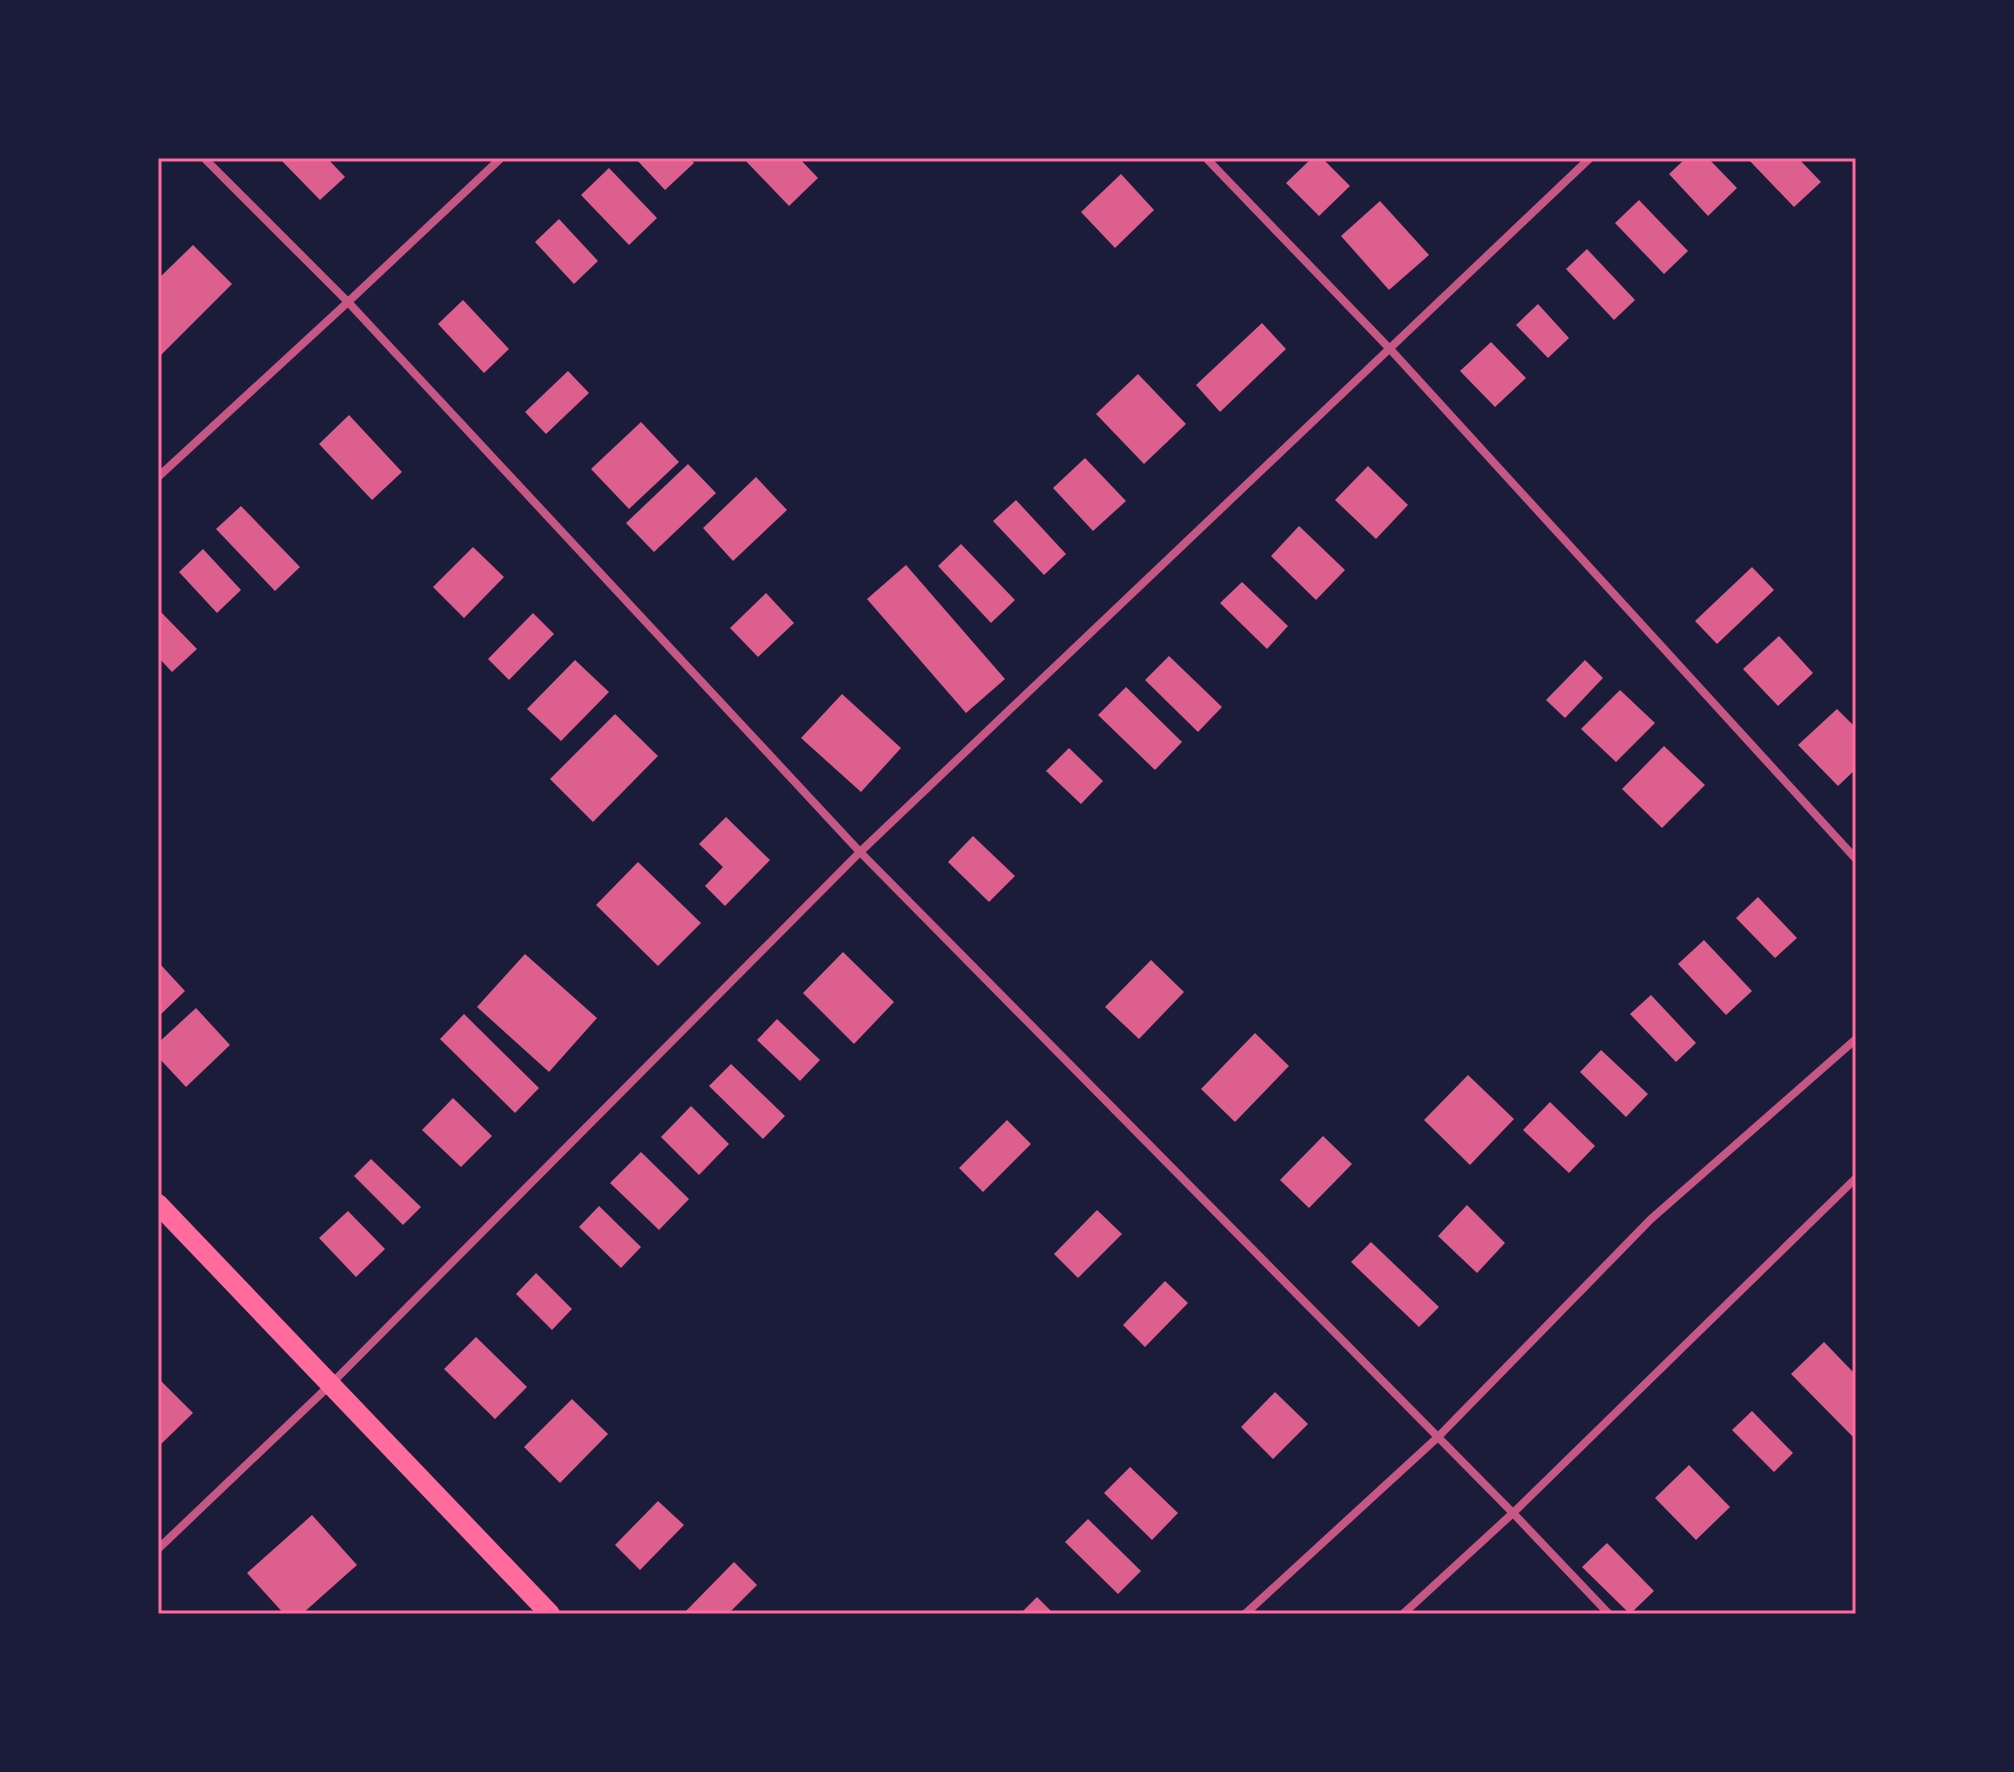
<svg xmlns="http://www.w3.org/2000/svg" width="2014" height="1772" font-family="Helvetica,sans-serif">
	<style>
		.building { fill: #dd5f8e }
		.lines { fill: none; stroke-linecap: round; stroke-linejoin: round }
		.minor { stroke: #c65784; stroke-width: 8 }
		.primary { stroke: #ff6b9d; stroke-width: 20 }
		.neatline { fill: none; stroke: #ff6b9d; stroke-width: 3 }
	</style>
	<rect width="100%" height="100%" fill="#1b1b3a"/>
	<g class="building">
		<polygon points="279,158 327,158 345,177 320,200"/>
		<polygon points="635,158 690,158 694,163 665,190"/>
		<polygon points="743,158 799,158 818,178 789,206"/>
		<polygon points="1312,158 1322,158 1350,186 1319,216 1286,183"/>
		<polygon points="1686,158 1708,158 1737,188 1708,216 1669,174"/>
		<polygon points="1747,158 1798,158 1821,182 1794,207"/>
		<polygon points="609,168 657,218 629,245 581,195"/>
		<polygon points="1121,174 1154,210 1115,248 1081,212"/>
		<polygon points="1639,200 1688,251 1664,274 1615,223"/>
		<polygon points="1380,201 1429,255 1389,290 1341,236"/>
		<polygon points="559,219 598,261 574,284 535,242"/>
		<polygon points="193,245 232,284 158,358 158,279"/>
		<polygon points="1587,249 1635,300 1614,320 1566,269"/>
		<polygon points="463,300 509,349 484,373 438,324"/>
		<polygon points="1538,304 1569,338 1548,358 1516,325"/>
		<polygon points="1262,323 1286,349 1220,412 1196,385"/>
		<polygon points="1491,342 1526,378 1495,407 1460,371"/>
		<polygon points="568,371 589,393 546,434 525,412"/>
		<polygon points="1138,374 1186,424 1144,464 1096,414"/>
		<polygon points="349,415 402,472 372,500 319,444"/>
		<polygon points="641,422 679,462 629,509 591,469"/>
		<polygon points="1085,458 1126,501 1093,531 1053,488"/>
		<polygon points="688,464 716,493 654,552 626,523"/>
		<polygon points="1368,466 1408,505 1376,539 1335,500"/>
		<polygon points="756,477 787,510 733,561 703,528"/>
		<polygon points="1016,500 1066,554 1044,575 993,521"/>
		<polygon points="241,506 300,567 275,591 216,529"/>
		<polygon points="1299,526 1345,570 1316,600 1271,556"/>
		<polygon points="961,544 1015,600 991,623 938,566"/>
		<polygon points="473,547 504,577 464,618 433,587"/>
		<polygon points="203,549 241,590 217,613 179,572"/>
		<polygon points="906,565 1005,679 966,713 867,599"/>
		<polygon points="1752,567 1774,590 1717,644 1695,621"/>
		<polygon points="1242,582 1288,626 1267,649 1220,603"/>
		<polygon points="766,593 794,623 758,657 730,628"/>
		<polygon points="158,609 197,649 172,672 158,657"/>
		<polygon points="533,613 554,634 509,680 488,659"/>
		<polygon points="1779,636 1813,673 1778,706 1743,669"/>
		<polygon points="1169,656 1222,707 1198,732 1145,680"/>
		<polygon points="575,660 609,692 561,741 527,709"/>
		<polygon points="1585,660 1603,678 1565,718 1546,700"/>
		<polygon points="1126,687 1182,742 1155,770 1098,715"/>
		<polygon points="1620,690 1655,723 1616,762 1581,729"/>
		<polygon points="842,694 901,748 861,792 801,738"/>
		<polygon points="1837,709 1856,728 1856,769 1838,786 1798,745"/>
		<polygon points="615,714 658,756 593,822 550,779"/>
		<polygon points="1664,746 1705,785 1662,828 1622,789"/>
		<polygon points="1069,748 1103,781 1081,804 1046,771"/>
		<polygon points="726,817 770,860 725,906 705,886 723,867 699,844"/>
		<polygon points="973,836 1015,876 989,902 948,862"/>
		<polygon points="638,862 701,923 658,966 596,905"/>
		<polygon points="1758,897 1797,938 1775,958 1736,918"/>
		<polygon points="1704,940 1752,991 1726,1015 1678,964"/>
		<polygon points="843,952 894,1002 854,1044 803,993"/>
		<polygon points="525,954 597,1018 549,1072 477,1007"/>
		<polygon points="1151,960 1184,992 1139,1039 1105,1007"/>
		<polygon points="160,964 185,991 158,1017 158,966"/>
		<polygon points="1651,995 1696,1043 1676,1062 1630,1014"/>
		<polygon points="196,1008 230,1045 186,1087 158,1057 158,1043"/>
		<polygon points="464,1014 539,1088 515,1113 440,1039"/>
		<polygon points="777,1019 820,1060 800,1081 757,1040"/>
		<polygon points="1255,1033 1289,1066 1235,1122 1201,1089"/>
		<polygon points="1601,1050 1648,1094 1626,1117 1580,1072"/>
		<polygon points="731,1064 785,1116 763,1139 709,1086"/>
		<polygon points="1468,1075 1514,1119 1470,1165 1424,1120"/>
		<polygon points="453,1098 492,1136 461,1167 422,1130"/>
		<polygon points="1550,1102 1595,1146 1569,1173 1523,1130"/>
		<polygon points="691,1106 729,1144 699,1175 661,1137"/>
		<polygon points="1007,1120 1031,1144 983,1192 959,1168"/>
		<polygon points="1323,1136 1352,1164 1309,1208 1280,1180"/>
		<polygon points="641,1152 689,1199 659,1230 610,1183"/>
		<polygon points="371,1159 421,1207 403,1225 354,1176"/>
		<polygon points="1467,1205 1505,1243 1477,1273 1438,1236"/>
		<polygon points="599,1206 641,1247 621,1268 579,1227"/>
		<polygon points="1097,1210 1122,1234 1078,1278 1054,1254"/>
		<polygon points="348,1211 385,1249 356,1277 319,1238"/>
		<polygon points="1371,1242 1439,1307 1419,1327 1351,1262"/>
		<polygon points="536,1273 572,1309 552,1330 516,1294"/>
		<polygon points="1165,1281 1188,1303 1145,1347 1123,1325"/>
		<polygon points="476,1337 527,1387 495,1419 444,1369"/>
		<polygon points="1824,1342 1856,1375 1856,1440 1791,1374"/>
		<polygon points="158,1378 193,1413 158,1447"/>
		<polygon points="1275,1392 1308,1424 1273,1459 1241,1427"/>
		<polygon points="572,1399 608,1434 560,1483 524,1447"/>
		<polygon points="1752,1411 1793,1453 1774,1472 1732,1430"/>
		<polygon points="1689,1465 1730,1507 1696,1540 1655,1498"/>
		<polygon points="1130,1467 1178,1513 1152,1540 1104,1493"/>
		<polygon points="658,1501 684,1525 640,1570 615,1545"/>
		<polygon points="312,1515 357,1565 302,1614 284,1614 247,1573"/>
		<polygon points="1088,1519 1141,1571 1118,1594 1065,1542"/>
		<polygon points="1607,1543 1654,1591 1630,1614 1582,1567"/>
		<polygon points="734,1562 757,1585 728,1614 683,1614"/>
		<polygon points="1037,1597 1054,1614 1020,1614"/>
	</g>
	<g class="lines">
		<g class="minor">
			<polyline points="204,158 348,302 860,852 1513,1513 1609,1614"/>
			<polyline points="1206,158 1390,349 1856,859"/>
			<polyline points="158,477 348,302 501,158"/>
			<polyline points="158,1549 330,1385 860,852 1590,158"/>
			<polyline points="1245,1614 1438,1437 1651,1219 1856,1039"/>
			<polyline points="1403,1614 1513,1513 1856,1178"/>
		</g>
		<polyline class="primary" points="158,1204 550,1614"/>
	</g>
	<rect width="2014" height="1772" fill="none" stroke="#1b1b3a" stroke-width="320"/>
	<rect x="160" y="160" width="1694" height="1452" class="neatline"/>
</svg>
